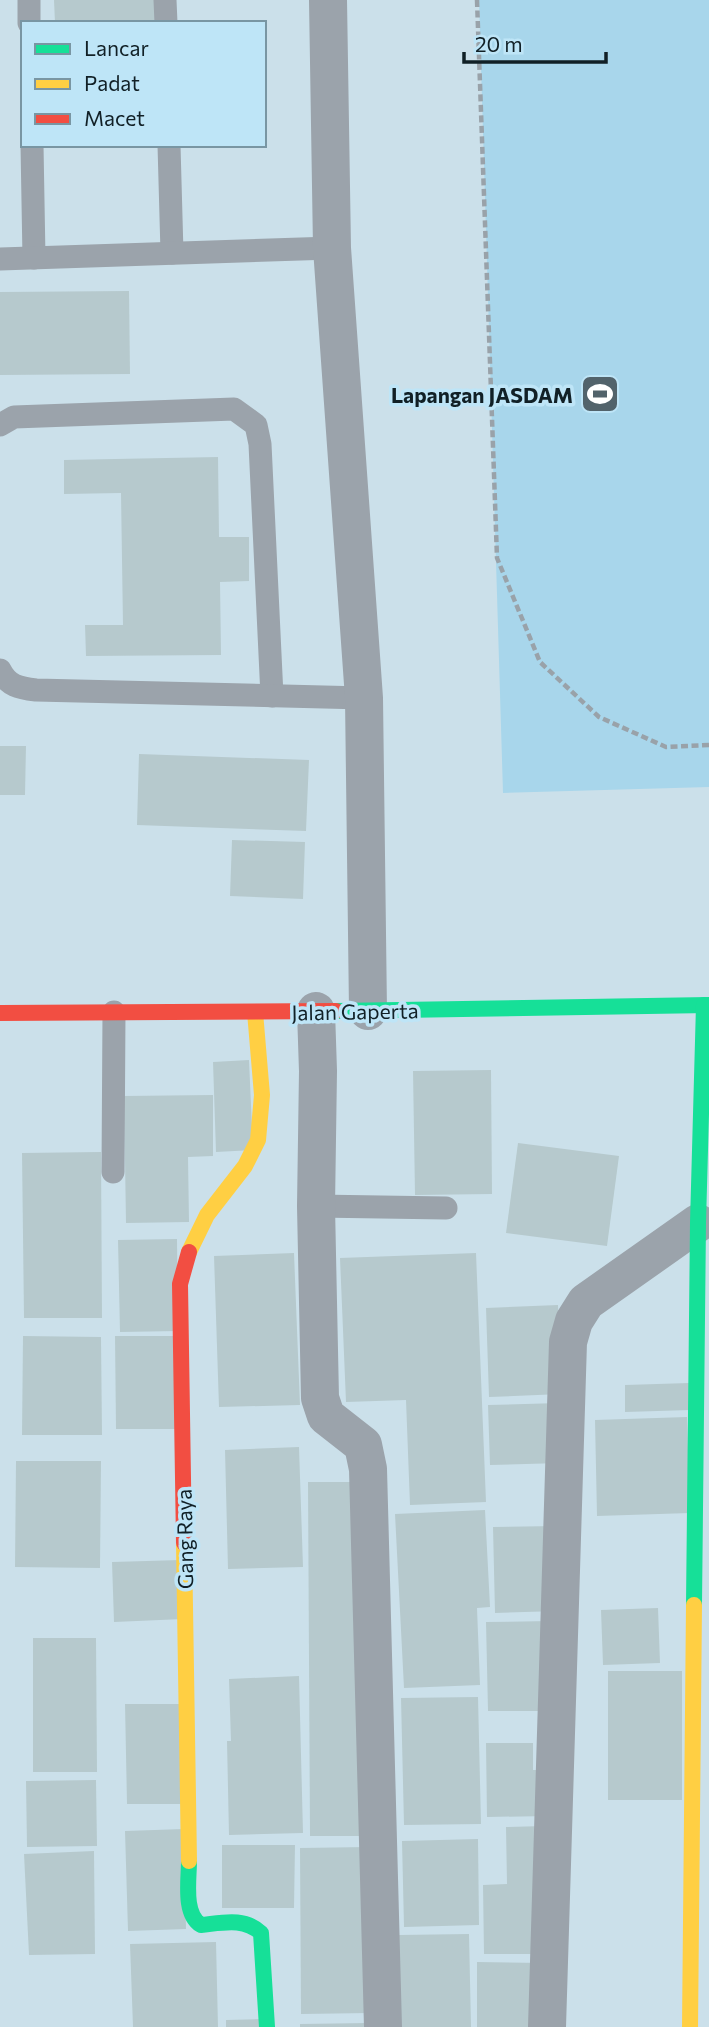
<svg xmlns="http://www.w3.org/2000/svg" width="709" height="2027" font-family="Commissioner,sans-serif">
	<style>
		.green { fill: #a8d6eb }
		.building { fill: #b6c9cd }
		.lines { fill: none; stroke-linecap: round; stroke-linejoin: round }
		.path { stroke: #99a2a9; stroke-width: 4.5; stroke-dasharray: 7 3.5; stroke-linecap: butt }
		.lane { stroke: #9ba3ab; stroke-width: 23 }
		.street { stroke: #9ba3ab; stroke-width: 38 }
		.fast { stroke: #16e098; stroke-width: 16 }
		.slow { stroke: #ffcf43; stroke-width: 16 }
		.jam { stroke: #f24e42; stroke-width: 16 }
		.labels { text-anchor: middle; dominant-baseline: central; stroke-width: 7; stroke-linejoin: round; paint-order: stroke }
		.poi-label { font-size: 21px; font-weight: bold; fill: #112026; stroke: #bee5f7; text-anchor: end }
		.street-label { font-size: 21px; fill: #112026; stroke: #bee5f7 }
	</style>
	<rect width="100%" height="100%" fill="#cbe0ea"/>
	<polygon class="green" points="479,0 709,0 709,787 503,793"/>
	<g class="building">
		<polygon points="54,0 159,0 160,23 55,23"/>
		<polygon points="129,291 130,374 0,375 0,292"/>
		<polygon points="218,457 219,537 249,537 249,581 220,582 221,655 86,656 85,625 123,625 121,493 64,494 64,460"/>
		<polygon points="0,746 26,746 25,795 0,795"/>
		<polygon points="139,754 309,760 306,831 137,825"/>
		<polygon points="232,840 305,842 303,899 230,896"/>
		<polygon points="249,1060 253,1150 216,1152 213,1062"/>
		<polygon points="491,1070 492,1194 415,1195 413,1071"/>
		<polygon points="213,1095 213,1156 188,1157 189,1222 126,1223 124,1096"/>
		<polygon points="518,1143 619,1156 607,1246 506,1233"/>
		<polygon points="101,1152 102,1318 24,1318 22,1153"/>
		<polygon points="177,1239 178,1331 120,1332 118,1240"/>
		<polygon points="294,1253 300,1405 219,1407 214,1256"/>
		<polygon points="476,1253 486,1502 410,1505 406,1400 346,1402 340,1258"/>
		<polygon points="558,1305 561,1394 489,1397 486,1308"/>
		<polygon points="23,1336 101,1337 102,1435 22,1435"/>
		<polygon points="115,1336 177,1336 179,1429 116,1429"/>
		<polygon points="689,1383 690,1410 625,1412 625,1385"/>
		<polygon points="559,1403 561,1463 490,1465 488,1405"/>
		<polygon points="687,1417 690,1513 597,1516 595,1420"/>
		<polygon points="299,1447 303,1567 228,1569 225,1450"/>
		<polygon points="16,1461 101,1461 100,1568 15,1567"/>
		<polygon points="308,1482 362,1482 364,1836 310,1836"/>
		<polygon points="485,1510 490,1607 477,1608 480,1685 404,1688 395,1514"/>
		<polygon points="556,1526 558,1611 495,1613 493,1527"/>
		<polygon points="181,1560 183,1619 114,1622 112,1562"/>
		<polygon points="658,1608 660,1663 603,1665 601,1610"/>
		<polygon points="551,1621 553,1711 488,1711 486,1622"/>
		<polygon points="33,1638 96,1638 97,1772 33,1772"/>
		<rect x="608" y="1671" width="74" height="129"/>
		<polygon points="299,1676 303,1833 229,1835 227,1741 231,1741 229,1679"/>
		<polygon points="478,1697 481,1824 404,1825 401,1698"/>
		<polygon points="125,1704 183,1704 184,1804 127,1804"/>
		<polygon points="486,1743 533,1743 533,1770 548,1770 548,1816 487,1817"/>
		<polygon points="96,1780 97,1846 27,1847 26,1781"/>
		<polygon points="544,1826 546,1954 484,1954 483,1885 507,1884 506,1827"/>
		<polygon points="184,1829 186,1929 128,1931 125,1831"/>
		<polygon points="478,1839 479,1925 404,1927 402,1841"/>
		<polygon points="222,1845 295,1845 294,1908 222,1908"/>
		<polygon points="368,1847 370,2013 301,2014 300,1848"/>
		<polygon points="94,1851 95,1954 29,1955 24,1854"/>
		<polygon points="469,1934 471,2027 400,2027 399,1935"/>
		<polygon points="216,1942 218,2027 133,2027 130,1944"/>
		<polygon points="477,1962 542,1963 541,2027 477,2027"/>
		<polygon points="261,2019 261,2027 226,2027 226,2020"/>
		<polygon points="369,2023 370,2027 300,2027 300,2024"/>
	</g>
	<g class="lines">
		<polyline class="path" points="477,0 497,558 540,662 599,717 666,747 709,745"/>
		<g class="lane">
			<polyline points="29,0 29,23"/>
			<polyline points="165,0 166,23"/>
			<polyline points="32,145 34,258"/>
			<polyline points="169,145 172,253"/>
			<polyline points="0,259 332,248"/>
			<polyline points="0,425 14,417 234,409 256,425 260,444 272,696"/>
			<path d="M0,670C8,686 19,688 36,690L364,698"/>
			<polyline points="113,1172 114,1012"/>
			<polyline points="316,1206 446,1208"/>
		</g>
		<g class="street">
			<polyline points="328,0 332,248 364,698 368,1011"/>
			<polyline points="316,1011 318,1071 316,1206 320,1398 326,1416 363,1445 368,1469 383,2027"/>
			<polyline points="547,2027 568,1342 574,1321 586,1302 698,1223"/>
		</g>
		<g class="fast">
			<polyline points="336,1011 709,1005"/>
			<polyline points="694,1605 698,1223 704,1005"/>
			<path d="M189,1861C189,1880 183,1914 201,1925C222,1923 244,1917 261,1933L267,2027"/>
		</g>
		<g class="slow">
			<polyline points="189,1252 207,1215 245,1166 258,1140 262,1095 255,1012"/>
			<polyline points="184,1543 189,1861"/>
			<polyline points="690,2027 694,1605"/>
		</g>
		<g class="jam">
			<polyline points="0,1013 336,1011"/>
			<polyline points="184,1543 180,1284 189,1252"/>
		</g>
	</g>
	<defs>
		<symbol id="stadium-square" viewBox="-11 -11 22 22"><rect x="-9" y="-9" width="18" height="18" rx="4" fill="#52636b" stroke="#bee5f7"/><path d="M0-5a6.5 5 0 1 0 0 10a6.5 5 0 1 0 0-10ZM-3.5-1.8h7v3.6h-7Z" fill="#fff"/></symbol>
	</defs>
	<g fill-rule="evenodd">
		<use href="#stadium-square" x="578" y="372" width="44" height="44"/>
	</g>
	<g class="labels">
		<g class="poi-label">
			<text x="573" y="394">Lapangan JASDAM</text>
		</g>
		<g class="street-label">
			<text transform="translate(355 1011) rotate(-1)">Jalan Gaperta</text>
			<text transform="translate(184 1539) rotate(-91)">Gang Raya</text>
		</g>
	</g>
	<rect x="21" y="21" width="245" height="126" fill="#bee5f7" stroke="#7996a3" stroke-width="2"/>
	<rect x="35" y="44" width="35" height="10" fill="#16e098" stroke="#7996a3" stroke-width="2"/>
	<text x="84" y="56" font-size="21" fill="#112026">Lancar</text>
	<rect x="35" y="79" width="35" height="10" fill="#ffcf43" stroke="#7996a3" stroke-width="2"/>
	<text x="84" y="91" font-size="21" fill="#112026">Padat</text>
	<rect x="35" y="114" width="35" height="10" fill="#f24e42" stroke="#7996a3" stroke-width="2"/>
	<text x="84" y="126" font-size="21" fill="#112026">Macet</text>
	<path d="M464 52v10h142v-10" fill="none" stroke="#112026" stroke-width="3.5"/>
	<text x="475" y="52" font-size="21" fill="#112026" stroke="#bee5f7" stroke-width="5" paint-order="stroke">20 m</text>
</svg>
